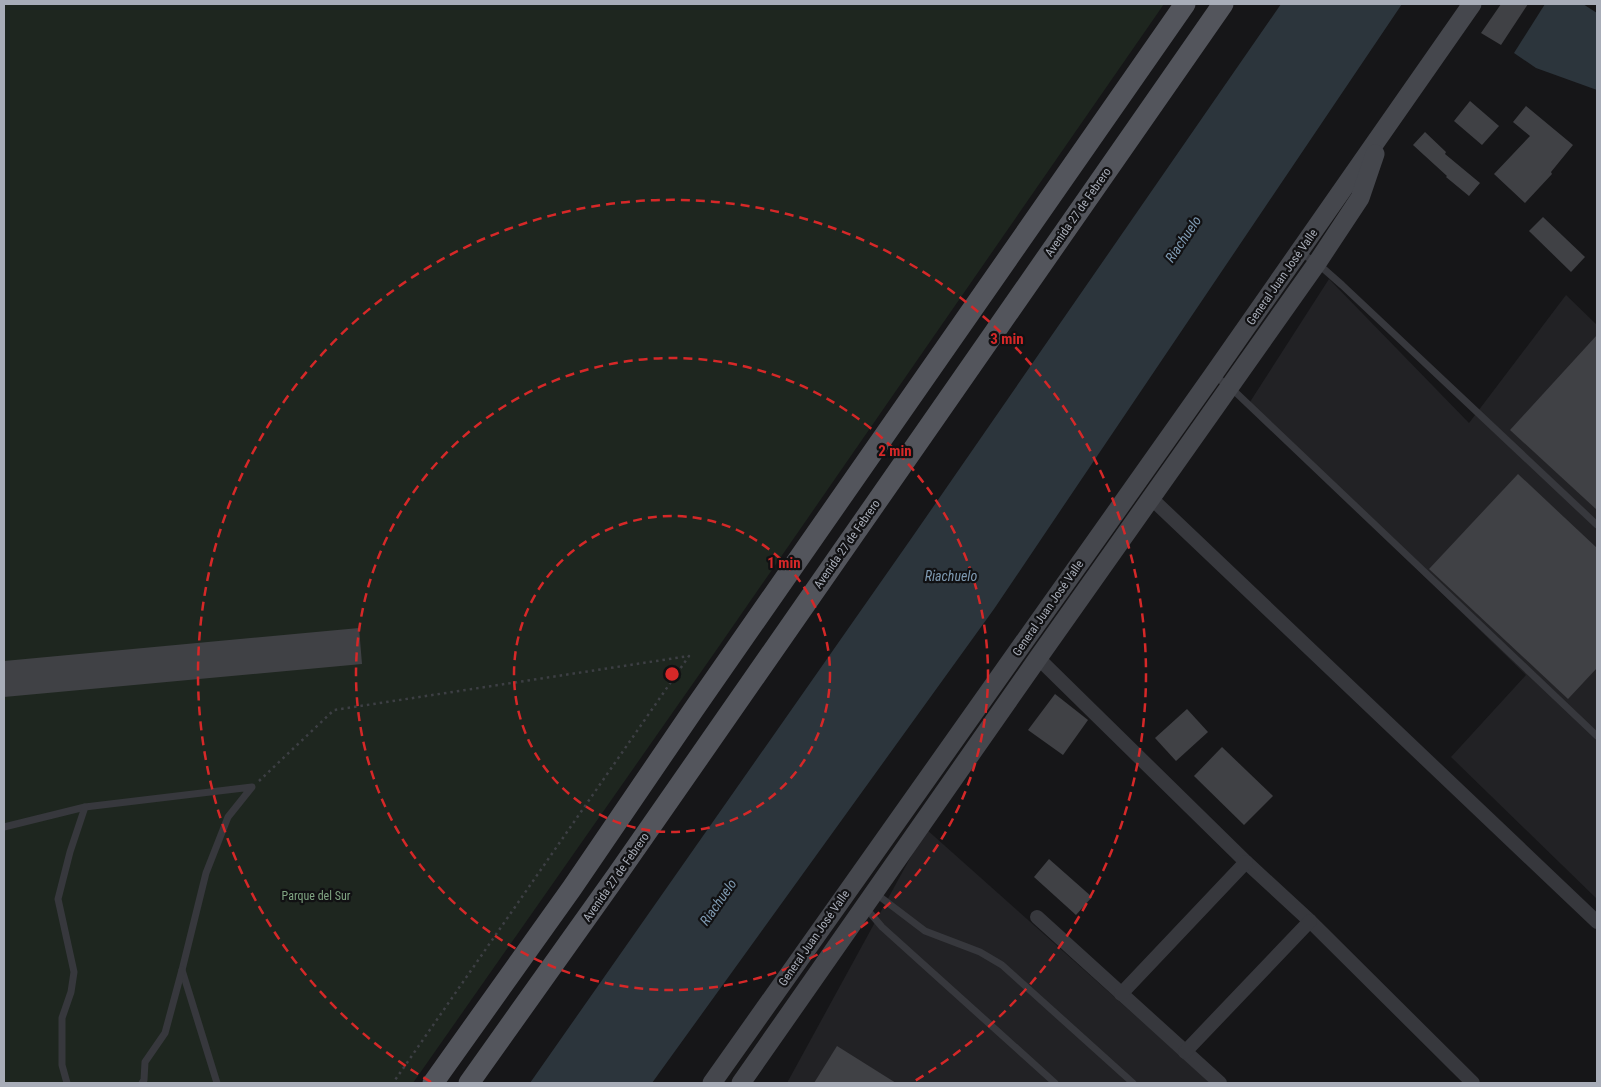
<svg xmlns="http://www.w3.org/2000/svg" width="1601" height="1087" font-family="'Roboto Condensed',sans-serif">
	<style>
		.built { fill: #222225 }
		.green { fill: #1e261f }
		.water { fill: #2c353c }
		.building { fill: #404145 }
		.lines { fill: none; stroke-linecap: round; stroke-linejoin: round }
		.path { stroke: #3d3f44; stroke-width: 2.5; stroke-dasharray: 2.5 4; stroke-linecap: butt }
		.service { stroke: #37383d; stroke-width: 7 }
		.minor { stroke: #37383d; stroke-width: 14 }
		.secondary { stroke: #45474d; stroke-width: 19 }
		.primary { stroke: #53555c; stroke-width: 21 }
		.ring { fill: none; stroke: #d62828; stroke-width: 2.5; stroke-dasharray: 9 6 }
		.labels { text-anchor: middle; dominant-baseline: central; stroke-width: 4.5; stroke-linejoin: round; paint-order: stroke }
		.street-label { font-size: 12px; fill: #a8adb8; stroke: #111113 }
		.park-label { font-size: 12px; fill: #7fa381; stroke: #111113 }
		.water-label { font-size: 14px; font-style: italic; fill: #7f9bb3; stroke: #111113 }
		.centre { fill: #d62828; stroke: #111113; stroke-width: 2.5 }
		.ring-label { font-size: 15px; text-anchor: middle; font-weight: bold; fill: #d62828; stroke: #111113; stroke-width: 4.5; stroke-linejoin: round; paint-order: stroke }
	</style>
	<rect width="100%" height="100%" fill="#161618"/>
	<g class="built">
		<polygon points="1329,279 1469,423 1566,295 1597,325 1597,899 1451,757 1526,675 1248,405"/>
		<polygon points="926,829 1211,1083 787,1083"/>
	</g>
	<polygon class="green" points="4,4 1164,4 715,652 413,1083 4,1083"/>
	<g class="water">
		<polygon points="1281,4 1402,4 994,609 652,1083 530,1083 913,536"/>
		<polygon points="1545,4 1583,4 1597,13 1597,90 1536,68 1514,53"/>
	</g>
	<g class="building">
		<polygon points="1501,4 1528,4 1501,45 1481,33"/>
		<polygon points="1470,101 1499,126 1482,145 1454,121"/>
		<polygon points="1526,106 1573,145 1551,172 1552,174 1525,203 1494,174 1530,136 1513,122"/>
		<polygon points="1425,132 1446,152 1445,154 1480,183 1469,196 1446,177 1447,176 1413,145"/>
		<polygon points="1543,217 1585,257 1571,272 1529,231"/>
		<polygon points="1597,335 1597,510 1510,430"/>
		<polygon points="1518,474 1597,548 1597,668 1568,699 1429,569"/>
		<polygon points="359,628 362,664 4,697 4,661"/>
		<polygon points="1055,694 1088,720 1063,755 1028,730"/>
		<polygon points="1187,709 1208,732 1176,761 1155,738"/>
		<polygon points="1222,747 1273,796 1244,825 1194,776"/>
		<polygon points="1049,859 1092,897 1076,915 1034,877"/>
		<polygon points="837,1046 896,1083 814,1083"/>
	</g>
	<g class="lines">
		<polyline class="path" points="259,781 334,710 689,656 393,1083"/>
		<g class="service">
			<polyline points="1299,252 1317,263 1342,285 1597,525"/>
			<polyline points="1213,375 1229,386 1597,736"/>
			<polyline points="4,827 85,807 252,787 228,817 206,873 182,970 217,1083"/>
			<polyline points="875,893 925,931 980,952 1002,965 1133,1083"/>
			<polyline points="865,907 882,927 1055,1083"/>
			<polyline points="67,1083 62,1065 62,1018 71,992 74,972 58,899 70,852 85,807"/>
			<polyline points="142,1083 144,1080 145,1062 165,1033 182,970"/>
		</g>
		<g class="minor">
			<polyline points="1151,498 1597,922"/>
			<polyline points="1038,658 1246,862 1310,921 1473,1083"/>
			<polyline points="1037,917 1220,1083"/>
			<polyline points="1121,994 1246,862"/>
			<polyline points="1185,1052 1310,921"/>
		</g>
		<g class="secondary">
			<polyline points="712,1083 1213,375 1472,4"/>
			<polyline points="741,1083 1038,658 1317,263 1360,198 1375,154"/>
		</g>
		<g class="primary">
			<polyline points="433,1083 572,888 694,709 1185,4"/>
			<polyline points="469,1083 617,875 1223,4"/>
		</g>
	</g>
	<g class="ring">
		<circle cx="672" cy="674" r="158"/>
		<circle cx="672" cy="674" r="316"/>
		<path d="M431 1082A474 474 0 1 1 913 1082"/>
	</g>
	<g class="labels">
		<g class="street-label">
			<text transform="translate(1078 212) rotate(-55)">Avenida 27 de Febrero</text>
			<text transform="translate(1282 277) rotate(-55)">General Juan José Valle</text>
			<text transform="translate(847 544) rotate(-55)">Avenida 27 de Febrero</text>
			<text transform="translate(1048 608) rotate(-55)">General Juan José Valle</text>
			<text transform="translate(616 877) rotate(-55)">Avenida 27 de Febrero</text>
			<text transform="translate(814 938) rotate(-55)">General Juan José Valle</text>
		</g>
		<g class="park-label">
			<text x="316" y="896">Parque del Sur</text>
		</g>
		<g class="water-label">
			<text transform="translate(1183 239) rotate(-56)">Riachuelo</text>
			<text x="951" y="576">Riachuelo</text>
			<text transform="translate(718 902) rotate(-55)">Riachuelo</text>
		</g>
	</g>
	<circle cx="672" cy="674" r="8" class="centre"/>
	<g class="ring-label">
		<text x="1007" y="344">3 min</text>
		<text x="895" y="456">2 min</text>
		<text x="784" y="568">1 min</text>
	</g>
	<rect width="1601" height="1087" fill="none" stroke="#a8adb8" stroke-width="10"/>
</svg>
